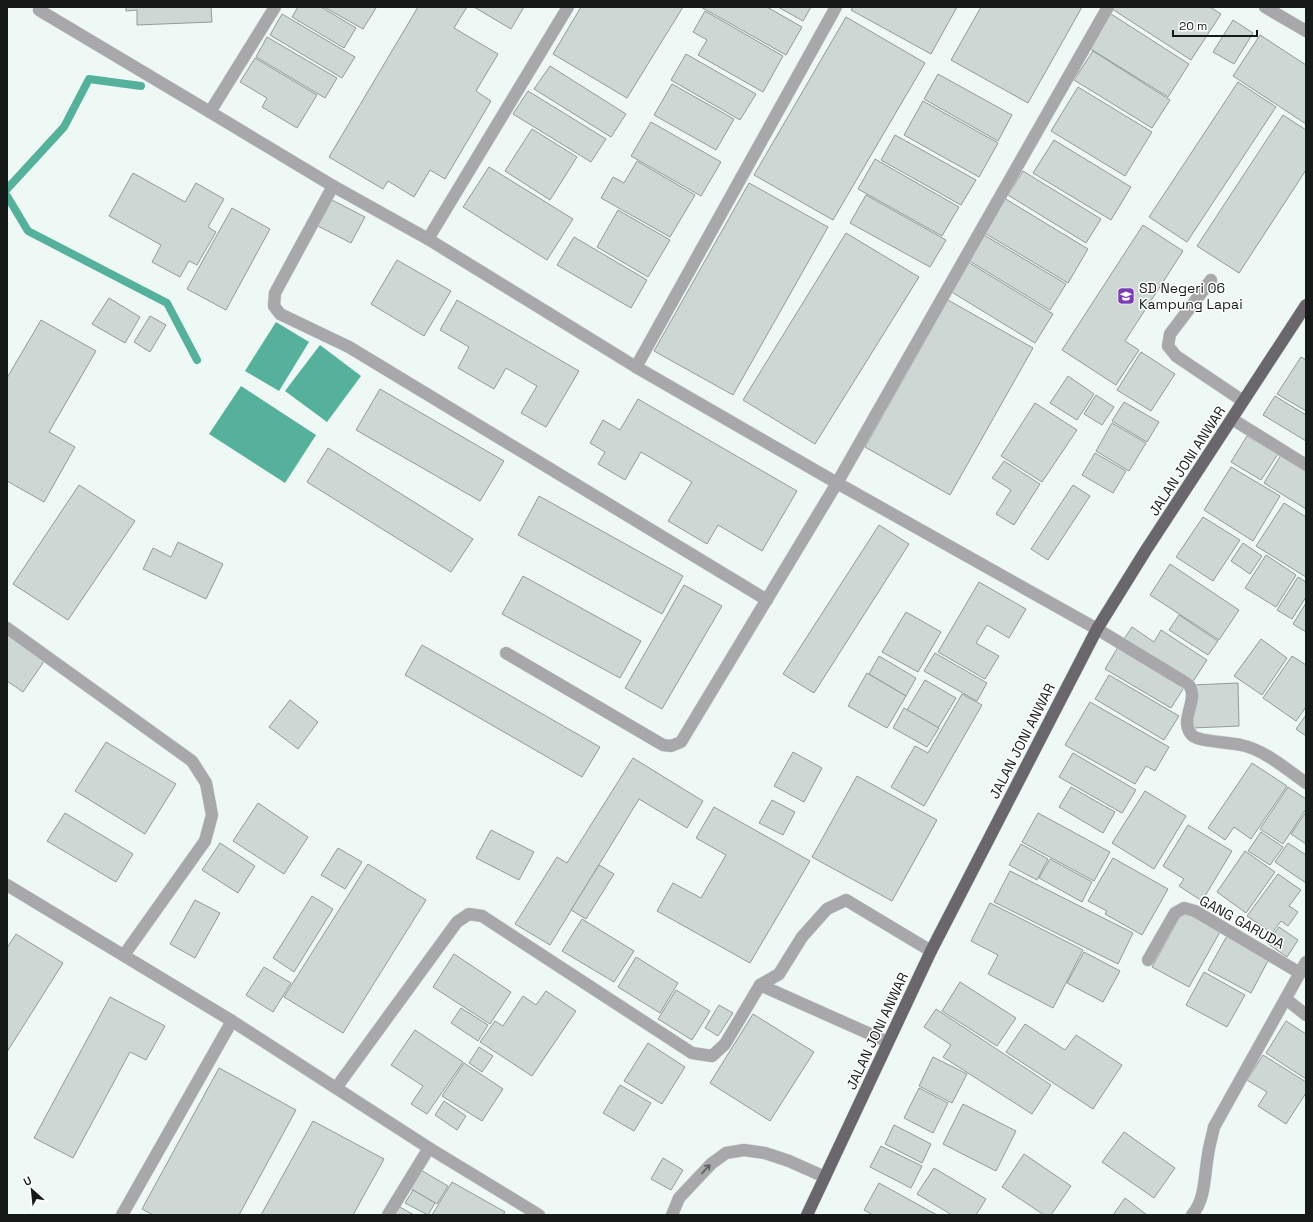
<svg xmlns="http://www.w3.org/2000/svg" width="1313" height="1222" font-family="'Space Grotesk',sans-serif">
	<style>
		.water { fill: #55b09c }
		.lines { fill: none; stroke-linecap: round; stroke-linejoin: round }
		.stream { stroke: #55b09c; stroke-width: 8 }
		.building { fill: #cdd7d4; stroke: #929b99 }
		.minor-casing { stroke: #cbd4d2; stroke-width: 13 }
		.major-casing { stroke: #cbd4d2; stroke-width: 13 }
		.minor { stroke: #a8a7aa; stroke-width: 12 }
		.major { stroke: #69676c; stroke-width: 12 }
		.oneway { stroke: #5e6061 }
		.labels { text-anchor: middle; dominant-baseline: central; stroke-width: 3; stroke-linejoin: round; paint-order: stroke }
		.poi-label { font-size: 14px; fill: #151918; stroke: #fff; text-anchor: start }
		.street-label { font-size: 14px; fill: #151918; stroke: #fff }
	</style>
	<rect width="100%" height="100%" fill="#eef8f5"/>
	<g class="water">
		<polygon points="276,322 309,342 279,391 245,371"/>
		<polygon points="320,345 361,376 327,422 285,391"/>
		<polygon points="241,386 316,435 285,483 209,434"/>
	</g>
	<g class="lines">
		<g class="stream">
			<polyline points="7,189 64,127 89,79 141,86"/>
			<polyline points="7,196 28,231 167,303 197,360"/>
		</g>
	</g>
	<g class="building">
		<polygon points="126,7 211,7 212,22 137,25 137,10 126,11"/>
		<polygon points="298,7 321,7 356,28 344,48 292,17"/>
		<polygon points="324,7 374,7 376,8 363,29"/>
		<polygon points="418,7 467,7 454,28 498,54 476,91 491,101 445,179 430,170 414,197 388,181 383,189 329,157"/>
		<polygon points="474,7 524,7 511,29"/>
		<polygon points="581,7 683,7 627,98 553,54"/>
		<polygon points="701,7 767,7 802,27 786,55"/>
		<polygon points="778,7 811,7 803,21"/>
		<polygon points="853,7 957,7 931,54 851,10"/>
		<polygon points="981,7 1082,7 1028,103 951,60"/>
		<polygon points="1114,7 1210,7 1221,14 1191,60 1112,9"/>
		<polygon points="705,11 783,56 763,92 698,55 707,40 693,32"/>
		<polygon points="282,14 355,57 342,78 270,35"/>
		<polygon points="1111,14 1189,64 1168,97 1089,48"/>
		<polygon points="846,17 925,63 833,220 754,175"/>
		<polygon points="1233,20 1253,33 1234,64 1213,52"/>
		<polygon points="1260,35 1306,65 1306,124 1233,76"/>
		<polygon points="267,37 337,78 325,98 256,57"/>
		<polygon points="1093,51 1170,100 1152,128 1074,80"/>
		<polygon points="686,54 756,94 740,120 671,80"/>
		<polygon points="255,58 317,95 297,128 262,107 267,98 240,82"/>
		<polygon points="550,66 626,114 611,137 534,89"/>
		<polygon points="938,74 1012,115 998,141 924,99"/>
		<polygon points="1238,82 1276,107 1187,242 1149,217"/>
		<polygon points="672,84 734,119 716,150 654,115"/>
		<polygon points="1078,87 1152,132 1125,176 1051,131"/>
		<polygon points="528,91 606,139 591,162 513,114"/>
		<polygon points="923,101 998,143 979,177 904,135"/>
		<polygon points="1283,115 1306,130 1306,170 1239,273 1197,246"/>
		<polygon points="651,122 721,162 701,196 631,156"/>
		<polygon points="532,129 577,157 550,200 505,171"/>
		<polygon points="895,135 976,180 961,205 881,160"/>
		<polygon points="1054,140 1131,187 1111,220 1033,173"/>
		<polygon points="875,159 959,207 942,236 858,189"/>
		<polygon points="637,161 695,195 670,237 601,198 613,177 624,183"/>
		<polygon points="489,167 573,219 547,260 463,207"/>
		<polygon points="1023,171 1101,219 1086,243 1008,195"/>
		<polygon points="133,173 185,202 196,183 224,199 208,227 216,232 197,265 189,261 180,277 152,262 161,245 109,216"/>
		<polygon points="749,183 828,227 733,395 654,351"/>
		<polygon points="866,195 946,240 930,267 850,223"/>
		<polygon points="1004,198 1088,249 1068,283 983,232"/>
		<polygon points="330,199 365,217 351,243 316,225"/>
		<polygon points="232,208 270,229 226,310 187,289"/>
		<polygon points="618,210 670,240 648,277 597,247"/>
		<polygon points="1143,225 1183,251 1125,341 1139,350 1116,385 1062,350"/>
		<polygon points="846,233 919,277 815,444 743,400"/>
		<polygon points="984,235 1066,284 1050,310 968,260"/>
		<polygon points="574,237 647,280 631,308 557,265"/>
		<polygon points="397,260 451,291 424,336 371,304"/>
		<polygon points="968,262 1053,314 1035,343 950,291"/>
		<polygon points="109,298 140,317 125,343 92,324"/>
		<polygon points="457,300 579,371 546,427 521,413 537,386 506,368 494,389 458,368 469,347 440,330"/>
		<polygon points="948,300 1033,348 950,495 865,447"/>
		<polygon points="150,316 166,325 150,352 134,342"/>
		<polygon points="41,320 96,351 49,432 75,447 44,502 7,481 7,378"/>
		<polygon points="1141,352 1175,374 1151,411 1117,390"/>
		<polygon points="1301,357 1306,360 1306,411 1277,394"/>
		<polygon points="1068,376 1094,394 1077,420 1050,403"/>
		<polygon points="380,389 504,461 480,501 356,430"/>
		<polygon points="1096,395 1114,407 1102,425 1084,414"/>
		<polygon points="1275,396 1306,415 1306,441 1263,415"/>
		<polygon points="638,399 797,491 762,551 718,525 707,544 668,521 692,482 641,452 625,480 598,464 605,452 590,443 603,420 620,430"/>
		<polygon points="1124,402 1159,422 1147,442 1112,421"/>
		<polygon points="1035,403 1077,430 1042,482 1001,456"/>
		<polygon points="1112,423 1146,443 1129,471 1096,451"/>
		<polygon points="1247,436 1278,454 1261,480 1231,462"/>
		<polygon points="328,448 473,539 451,572 307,482"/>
		<polygon points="1095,453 1126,471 1113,493 1082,475"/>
		<polygon points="1281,455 1306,471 1306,509 1264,483"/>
		<polygon points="1004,461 1040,484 1014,525 996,514 1011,490 992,478"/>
		<polygon points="1231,467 1280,496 1253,541 1204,510"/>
		<polygon points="79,485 135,521 68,620 13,584"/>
		<polygon points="1073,485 1090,496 1048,560 1031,549"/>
		<polygon points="539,496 683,576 662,614 518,535"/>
		<polygon points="1284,503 1306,517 1306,577 1256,546"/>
		<polygon points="1203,517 1240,540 1213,581 1176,557"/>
		<polygon points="879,525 909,544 814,693 783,674"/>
		<polygon points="178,542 223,564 206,599 143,569 153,548 171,557"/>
		<polygon points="1243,543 1262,556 1250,574 1231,561"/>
		<polygon points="1266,555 1296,575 1276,607 1245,588"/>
		<polygon points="1170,564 1239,610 1219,640 1150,595"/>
		<polygon points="523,576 641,641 620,678 502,614"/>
		<polygon points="1298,577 1306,582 1306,597 1292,619 1277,610"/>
		<polygon points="979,582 1026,609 1009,638 987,625 976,643 999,656 985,679 938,652"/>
		<polygon points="684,585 722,606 662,709 625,688"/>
		<polygon points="1306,603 1306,632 1293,624"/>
		<polygon points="906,612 941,632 918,672 882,652"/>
		<polygon points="1179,615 1218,641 1208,655 1169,630"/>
		<polygon points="1132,627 1154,642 1161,630 1207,660 1192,683 1124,639"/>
		<polygon points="7,634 45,660 23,692 7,681"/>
		<polygon points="1261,639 1287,658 1262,695 1234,676"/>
		<polygon points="422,645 600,747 582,777 405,675"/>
		<polygon points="1118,647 1185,686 1171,708 1105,669"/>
		<polygon points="935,653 987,683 977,701 924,671"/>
		<polygon points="879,656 916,678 906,696 869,674"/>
		<polygon points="1292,656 1306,665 1306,707 1296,721 1263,698"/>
		<polygon points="867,673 906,696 887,728 848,706"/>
		<polygon points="1109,675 1179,716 1164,740 1095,699"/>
		<polygon points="925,680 956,698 938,728 907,710"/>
		<polygon points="1238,683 1239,726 1193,728 1192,685"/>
		<polygon points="962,694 982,705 924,806 891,787 915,746 928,753"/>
		<polygon points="290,700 318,722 298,749 269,727"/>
		<polygon points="1090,702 1169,747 1155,771 1146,766 1135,784 1065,745"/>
		<polygon points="904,708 939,728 927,747 893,728"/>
		<polygon points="1306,715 1306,736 1296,729"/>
		<polygon points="106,742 176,784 145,834 75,791"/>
		<polygon points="793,752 822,768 804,802 774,786"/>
		<polygon points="1073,753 1136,790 1122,813 1059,777"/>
		<polygon points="633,758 703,801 687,828 639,799 550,945 515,924 557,857 567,863"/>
		<polygon points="1252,763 1287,786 1251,839 1234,827 1225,840 1208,828"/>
		<polygon points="857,776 937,820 892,901 812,857"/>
		<polygon points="1071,787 1115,812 1103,833 1059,807"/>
		<polygon points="1288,787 1306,799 1306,809 1283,844 1260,829"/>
		<polygon points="1145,791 1186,816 1154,869 1112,843"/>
		<polygon points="772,800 795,812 783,835 759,823"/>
		<polygon points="258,803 308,837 284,874 233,841"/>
		<polygon points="714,807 810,861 750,963 657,911 673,883 701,898 726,855 696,838"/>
		<polygon points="1306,812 1306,844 1291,834"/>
		<polygon points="65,813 133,854 116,882 47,841"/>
		<polygon points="1038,813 1110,852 1094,881 1022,842"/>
		<polygon points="1188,825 1232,851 1202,901 1179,886 1184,879 1163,866"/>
		<polygon points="491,830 534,852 519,880 476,858"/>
		<polygon points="1261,832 1283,847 1270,865 1248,851"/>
		<polygon points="220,843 255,866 238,893 202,870"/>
		<polygon points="1288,843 1306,855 1306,883 1275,862"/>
		<polygon points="1021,844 1048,859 1037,880 1009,865"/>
		<polygon points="338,848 362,862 345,889 321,875"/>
		<polygon points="1245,851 1275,872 1246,913 1217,892"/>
		<polygon points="1113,858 1168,889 1142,935 1105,914 1107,911 1088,901"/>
		<polygon points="1050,859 1092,882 1082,902 1039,878"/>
		<polygon points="368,864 426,900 343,1033 284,997"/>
		<polygon points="599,865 614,874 586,919 571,910"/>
		<polygon points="1010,871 1133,933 1118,964 994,902"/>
		<polygon points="1278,874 1301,890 1289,906 1298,912 1288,926 1281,921 1272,933 1247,916"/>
		<polygon points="312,896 333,909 294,972 273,958"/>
		<polygon points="195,900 220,913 195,958 170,944"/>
		<polygon points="990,903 1083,950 1053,1008 988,974 998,955 971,941"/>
		<polygon points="1183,911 1220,932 1189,987 1152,967"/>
		<polygon points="582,919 634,951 614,982 562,951"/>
		<polygon points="1279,927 1298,940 1287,957 1267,943"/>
		<polygon points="16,934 63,963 7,1052 7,948"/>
		<polygon points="1228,934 1270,957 1251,993 1208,970"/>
		<polygon points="1084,952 1120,971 1103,1002 1067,983"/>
		<polygon points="454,954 511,992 490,1024 433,987"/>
		<polygon points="636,957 678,983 660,1013 618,987"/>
		<polygon points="264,967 291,983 273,1012 246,995"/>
		<polygon points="1204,972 1245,995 1227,1027 1186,1005"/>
		<polygon points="960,982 1016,1018 997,1046 942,1011"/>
		<polygon points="676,990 710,1011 692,1040 658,1019"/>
		<polygon points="546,991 576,1011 532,1076 480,1042 495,1021 503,1026 523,996 536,1005"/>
		<polygon points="110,997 165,1026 146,1060 130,1052 73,1158 34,1138"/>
		<polygon points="719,1005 733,1013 718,1036 705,1028"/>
		<polygon points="461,1008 488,1025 478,1041 451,1023"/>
		<polygon points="936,1009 1051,1085 1032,1114 943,1057 951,1045 924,1027"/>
		<polygon points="753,1014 814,1052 770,1121 710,1083"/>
		<polygon points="1286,1021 1306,1034 1306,1079 1266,1053"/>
		<polygon points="1025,1024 1065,1050 1076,1035 1122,1065 1093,1109 1006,1052"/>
		<polygon points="415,1030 463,1062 427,1114 411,1104 423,1086 391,1065"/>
		<polygon points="648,1043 685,1067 662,1104 624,1081"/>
		<polygon points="479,1047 493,1056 482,1072 469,1063"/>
		<polygon points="1263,1055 1306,1082 1306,1093 1286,1124 1258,1106 1267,1092 1247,1080"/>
		<polygon points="933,1057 967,1074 952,1103 919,1086"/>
		<polygon points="464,1063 503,1089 482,1121 442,1096"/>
		<polygon points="219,1068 296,1110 239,1215 153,1215 142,1209"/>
		<polygon points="620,1085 651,1103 634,1131 603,1113"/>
		<polygon points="919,1088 948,1103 933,1133 904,1118"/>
		<polygon points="444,1101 466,1116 457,1130 435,1115"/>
		<polygon points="963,1104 1016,1131 996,1171 943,1144"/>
		<polygon points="313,1121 384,1159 353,1215 261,1215"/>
		<polygon points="894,1125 931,1144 922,1163 885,1144"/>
		<polygon points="1124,1132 1175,1168 1154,1198 1102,1162"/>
		<polygon points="881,1146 922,1166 911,1188 870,1167"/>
		<polygon points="1024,1154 1071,1186 1051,1215 1044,1215 1002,1187"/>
		<polygon points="663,1158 683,1170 671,1190 651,1179"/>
		<polygon points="934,1168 986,1199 976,1215 952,1215 917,1194"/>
		<polygon points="419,1169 448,1186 437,1204 408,1187"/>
		<polygon points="452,1182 505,1212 503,1215 432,1215"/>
		<polygon points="879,1183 937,1215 873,1215 864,1210"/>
		<polygon points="413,1190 435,1203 428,1215 405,1203"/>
		<polygon points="1125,1198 1147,1215 1113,1215"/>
		<polygon points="398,1206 414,1215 393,1215"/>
	</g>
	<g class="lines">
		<defs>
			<g id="minor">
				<polyline points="41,7 39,10 210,112"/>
				<path d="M275,7L210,112L333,186L428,239L636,367L837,483L1097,629L1183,681C1187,683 1190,685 1191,689C1197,703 1178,722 1193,736C1201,742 1230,742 1241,745C1265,750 1286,769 1306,783"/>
				<polyline points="1265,7 1306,31"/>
				<polyline points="333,186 275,293 274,306 280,314 349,347 767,600"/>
				<polyline points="428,239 568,7"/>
				<polyline points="1211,280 1170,334 1168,346 1176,356 1243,401"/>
				<polyline points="636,367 836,7"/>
				<polyline points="1232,419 1306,465"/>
				<polyline points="7,628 192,761 206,783 212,815 205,841 124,955"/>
				<polyline points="506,653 663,745 671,746 681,742 837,483 1108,7"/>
				<polyline points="7,885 232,1021 429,1148 539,1215"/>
				<polyline points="1148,960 1175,913 1184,908 1195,911 1300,973"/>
				<polyline points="1286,999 1306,1015"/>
				<polyline points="888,1042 760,985 779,974 802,937 827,909 846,900 931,951"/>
				<polyline points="336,1088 457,922 469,914 482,916 692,1053 712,1056 725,1044 760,985"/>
				<polyline points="122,1215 232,1021"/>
				<polyline points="388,1215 429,1148"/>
				<polyline points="672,1215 679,1198 711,1164 726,1153 744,1150 765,1153 789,1161 825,1177"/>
				<path d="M1192,1215C1206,1199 1204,1175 1208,1155C1209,1146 1212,1137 1214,1127L1306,962"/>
			</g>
			<polyline id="major" points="807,1215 931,951 1097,629 1146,550 1306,305"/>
		</defs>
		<use href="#minor" class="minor-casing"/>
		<use href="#major" class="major-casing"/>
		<use href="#minor" class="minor"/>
		<use href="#major" class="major"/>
	</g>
	<defs><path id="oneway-shaft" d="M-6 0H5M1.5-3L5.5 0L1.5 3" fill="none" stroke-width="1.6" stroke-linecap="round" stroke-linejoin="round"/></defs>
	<use class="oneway" href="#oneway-shaft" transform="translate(706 1169) rotate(-47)"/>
	<defs>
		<symbol id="school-square" viewBox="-11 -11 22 22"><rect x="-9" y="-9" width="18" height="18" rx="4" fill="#783db3" stroke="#fff"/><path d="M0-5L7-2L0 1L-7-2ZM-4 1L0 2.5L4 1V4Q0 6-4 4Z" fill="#fff"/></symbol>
	</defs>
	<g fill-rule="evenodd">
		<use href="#school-square" x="1116" y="286" width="20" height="20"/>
	</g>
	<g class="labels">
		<g class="poi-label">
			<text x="1139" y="288">SD Negeri 06<tspan x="1139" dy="16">Kampung Lapai</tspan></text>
		</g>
		<g class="street-label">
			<text transform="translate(1187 461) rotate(-57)">JALAN JONI ANWAR</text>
			<text transform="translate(1022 741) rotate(-63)">JALAN JONI ANWAR</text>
			<text transform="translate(1242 922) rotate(29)">GANG GARUDA</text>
			<text transform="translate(877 1031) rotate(-65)">JALAN JONI ANWAR</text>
		</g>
	</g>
	<rect width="1313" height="1222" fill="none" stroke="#151918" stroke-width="16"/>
	<g transform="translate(32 1190) rotate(333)" stroke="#ffffff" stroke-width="3" paint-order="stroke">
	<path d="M0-3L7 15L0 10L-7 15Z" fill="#151918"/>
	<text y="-6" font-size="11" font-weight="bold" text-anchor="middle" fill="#151918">U</text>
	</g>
	<path d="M1173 30v6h84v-6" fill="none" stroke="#151918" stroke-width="2"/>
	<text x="1179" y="30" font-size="12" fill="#151918" stroke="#ffffff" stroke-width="3" paint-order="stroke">20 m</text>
</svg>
